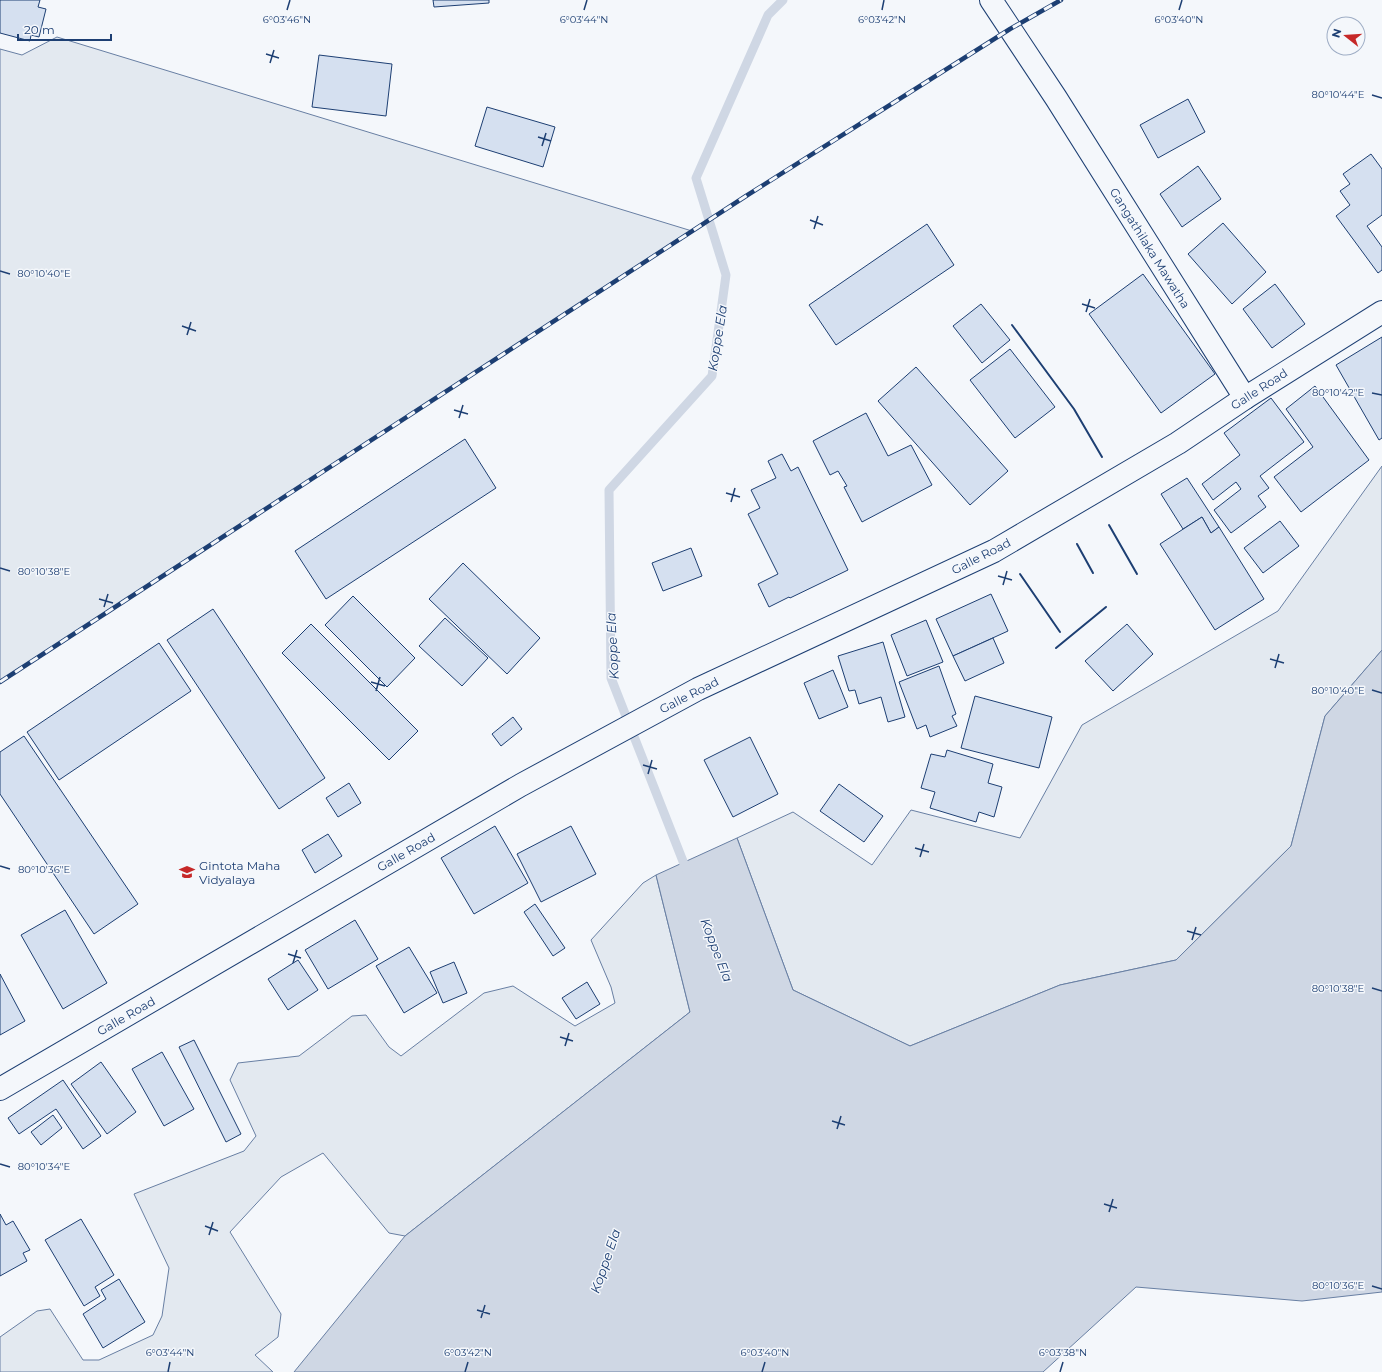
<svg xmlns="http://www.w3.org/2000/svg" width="1382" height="1372" font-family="Montserrat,sans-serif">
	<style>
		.green { fill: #e3e9f0; stroke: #687fa3 }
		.water { fill: #cfd7e4; stroke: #687fa3 }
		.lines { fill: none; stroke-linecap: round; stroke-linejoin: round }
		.stream { stroke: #cfd7e4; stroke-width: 9 }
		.building { fill: #d5e0f0; stroke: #1d3f73 }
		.minor-casing { stroke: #1d3f73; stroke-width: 24 }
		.trunk-casing { stroke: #1d3f73; stroke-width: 24 }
		.minor { stroke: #f4f7fb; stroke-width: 22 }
		.trunk { stroke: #f4f7fb; stroke-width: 22 }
		.rail-casing { stroke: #1d3f73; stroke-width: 4.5 }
		.rail { stroke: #f4f7fb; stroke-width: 3; stroke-dasharray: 9; stroke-linecap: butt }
		.wall { stroke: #1d3f73; stroke-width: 2 }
		.ticks { fill: none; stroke: #1d3f73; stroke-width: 1.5 }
		.labels { text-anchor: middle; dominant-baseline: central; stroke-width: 3; stroke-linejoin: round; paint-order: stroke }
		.street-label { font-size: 12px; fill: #1d3f73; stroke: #f4f7fb }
		.poi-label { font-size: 12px; fill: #1d3f73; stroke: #f4f7fb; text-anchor: start }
		.water-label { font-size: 13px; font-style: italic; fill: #1d3f73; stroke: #f4f7fb }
		.ticks-label { font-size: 10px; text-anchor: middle; fill: #1d3f73; stroke: #f4f7fb; stroke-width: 3; stroke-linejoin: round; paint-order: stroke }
	</style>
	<rect width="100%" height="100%" fill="#f4f7fb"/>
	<g class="green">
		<polygon points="57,37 692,231 0,682 0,49 22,55"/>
		<polygon points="1382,466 1382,650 1325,716 1291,846 1176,960 1060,985 910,1046 793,990 737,838 793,812 872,865 911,810 1020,838 1082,725 1278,611"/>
		<polygon points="656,875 690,1012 405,1236 389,1233 323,1153 281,1177 230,1232 281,1314 278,1337 255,1355 273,1372 0,1372 0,1337 37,1311 50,1309 83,1360 99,1360 153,1335 162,1316 169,1268 134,1194 244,1151 256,1136 230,1080 238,1063 299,1056 352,1016 366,1015 389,1047 401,1056 484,993 513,986 575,1026 615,1003 611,987 591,940 643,883"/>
	</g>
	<polygon class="water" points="1382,650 1382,1292 1302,1301 1136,1287 1043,1372 294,1372 405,1236 690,1012 656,875 737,838 793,990 910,1046 1060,985 1176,960 1291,846 1325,716"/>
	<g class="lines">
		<polyline class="stream" points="688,874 611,678 609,490 712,376 726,275 696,178 768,15 783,0"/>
	</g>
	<g class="building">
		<polygon points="0,0 40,0 38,7 46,9 39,37 31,35 30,41 0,33"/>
		<polygon points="433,0 489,0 489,3 434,7"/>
		<polygon points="319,55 392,64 386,116 312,107"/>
		<polygon points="1188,99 1205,132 1158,158 1140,125"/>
		<polygon points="487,107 555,127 543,167 475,146"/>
		<polygon points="1371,154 1382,169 1382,215 1367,226 1382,247 1382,270 1378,273 1336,216 1350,205 1340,191 1350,184 1343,174"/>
		<polygon points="1198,166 1221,199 1182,227 1160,194"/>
		<polygon points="1223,223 1266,272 1232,304 1188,254"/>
		<polygon points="927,224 954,265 836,345 809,305"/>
		<polygon points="1143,274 1215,374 1161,413 1089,314"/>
		<polygon points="1275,284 1305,324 1272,348 1243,309"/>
		<polygon points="981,304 1010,340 982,363 953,326"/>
		<polygon points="1382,337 1382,438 1379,440 1336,365"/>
		<polygon points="1010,349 1055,407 1015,438 970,380"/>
		<polygon points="916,367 1008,471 970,505 878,401"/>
		<polygon points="1315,386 1369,460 1301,512 1274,477 1313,447 1286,409"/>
		<polygon points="1271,398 1304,442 1260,476 1269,488 1258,496 1266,507 1231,533 1214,510 1241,489 1236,482 1213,500 1202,484 1240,455 1224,433"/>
		<polygon points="866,413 888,456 911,445 932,485 862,522 844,487 847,486 838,471 830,475 813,441"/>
		<polygon points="465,439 496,488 326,599 295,551"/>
		<polygon points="782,454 791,471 798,467 848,570 790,598 789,597 769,607 758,584 778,574 748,514 760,508 751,490 776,478 768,461"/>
		<polygon points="1187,478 1219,527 1211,533 1202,517 1183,529 1161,494"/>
		<polygon points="1202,517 1211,533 1219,527 1264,599 1215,630 1160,544"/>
		<polygon points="1280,521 1299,546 1263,573 1244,548"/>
		<polygon points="691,548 702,576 663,591 652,563"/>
		<polygon points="463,563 540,638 507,674 429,599"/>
		<polygon points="991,594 1008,631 953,656 936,619"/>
		<polygon points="353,596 415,658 387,687 325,625"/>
		<polygon points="213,609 325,778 279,809 167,640"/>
		<polygon points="445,618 488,658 462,686 419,646"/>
		<polygon points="926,620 943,662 907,676 891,635"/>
		<polygon points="311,624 418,731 389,760 282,653"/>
		<polygon points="1127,624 1153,654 1113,691 1085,661"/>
		<polygon points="993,638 1004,663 965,681 953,656"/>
		<polygon points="883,642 905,717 888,722 881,697 859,704 855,690 849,691 838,656"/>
		<polygon points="159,643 191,691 59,780 27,732"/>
		<polygon points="939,666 956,714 952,716 957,726 930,737 926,725 917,729 899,682"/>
		<polygon points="833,670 848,707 819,719 804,683"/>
		<polygon points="975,696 1052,717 1039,768 961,748"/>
		<polygon points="513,717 522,729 501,746 492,734"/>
		<polygon points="24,736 138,904 94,934 0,794 0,752"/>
		<polygon points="750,737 778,794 733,817 704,760"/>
		<polygon points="947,750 993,764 988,783 1002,787 994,817 979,812 976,822 930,808 935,792 921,788 931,754 945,757"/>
		<polygon points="349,783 361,803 338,817 326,798"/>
		<polygon points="839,784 883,816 864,842 820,811"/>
		<polygon points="495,826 528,883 474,914 441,858"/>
		<polygon points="571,826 596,874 541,902 517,854"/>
		<polygon points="328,834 342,856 315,873 302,850"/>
		<polygon points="535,904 565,948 553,956 524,912"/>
		<polygon points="65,910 107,983 63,1009 21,935"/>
		<polygon points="355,920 378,959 328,989 305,950"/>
		<polygon points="409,947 437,993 404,1013 376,966"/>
		<polygon points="298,960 318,990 288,1010 268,979"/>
		<polygon points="454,962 467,993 443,1003 430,972"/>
		<polygon points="0,974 25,1021 0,1035"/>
		<polygon points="587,982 600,1004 576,1019 562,998"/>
		<polygon points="194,1040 241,1134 226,1142 179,1047"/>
		<polygon points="162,1052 194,1109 164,1126 132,1069"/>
		<polygon points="101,1062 136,1112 107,1134 71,1084"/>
		<polygon points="63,1080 101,1136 83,1149 56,1109 19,1134 8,1118"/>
		<polygon points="53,1115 62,1128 41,1145 31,1132"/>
		<polygon points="0,1214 6,1225 13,1221 30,1250 23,1253 27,1261 0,1276"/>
		<polygon points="81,1219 114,1275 95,1287 100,1296 84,1306 45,1240"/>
		<polygon points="119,1279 145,1322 103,1348 83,1314 106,1299 101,1290"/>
	</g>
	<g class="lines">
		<defs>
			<polyline id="minor" points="991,0 1056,98 1245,398"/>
			<polyline id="trunk" points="0,1089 521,785 698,689 994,551 1178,443 1245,398 1382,312"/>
		</defs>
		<use href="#minor" class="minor-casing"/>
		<use href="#trunk" class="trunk-casing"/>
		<use href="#minor" class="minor"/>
		<use href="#trunk" class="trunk"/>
		<defs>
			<polyline id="rail" points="0,682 746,196 1010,29 1061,0"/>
		</defs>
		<use href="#rail" class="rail-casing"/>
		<use href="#rail" class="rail"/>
		<g class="wall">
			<polyline points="1012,325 1074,409 1102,457"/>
			<polyline points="1109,525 1137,574"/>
			<polyline points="1077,544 1093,573"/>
			<polyline points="1020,574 1060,632"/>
			<polyline points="1056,648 1106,607"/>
		</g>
	</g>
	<path class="ticks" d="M287,10L290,0M584,10L587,0M882,10L884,0M1179,10L1182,0M266,54L279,58M270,63L274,50M1372,95L1382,98M538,137L551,141M542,146L546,133M810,220L823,225M814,229L818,216M0,271L10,274M1082,304L1095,308M1086,312L1090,299M182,326L196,331M187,335L191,322M1372,393L1382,395M454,410L468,414M459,418L463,405M726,493L740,497M731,502L735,488M0,568L10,571M998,576L1012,580M1003,585L1007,571M99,599L113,603M104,607L108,594M1270,659L1284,663M1275,668L1279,654M371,682L385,686M1372,690L1382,693M376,691L380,677M643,765L657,769M648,774L652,760M915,848L929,852M920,857L924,844M0,866L10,869M1187,931L1201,935M1192,940L1196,927M288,954L301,958M293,963L297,950M1372,988L1382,991M560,1037L573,1041M565,1046L569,1033M832,1121L845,1125M837,1129L841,1116M0,1164L10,1167M1104,1204L1117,1208M1109,1212L1113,1199M205,1226L218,1231M209,1235L213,1222M1372,1286L1382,1289M477,1310L490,1314M481,1318L485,1305M168,1372L170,1362M465,1372L468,1362M762,1372L765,1362M1060,1372L1063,1362"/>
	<defs>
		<symbol id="school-bare" viewBox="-9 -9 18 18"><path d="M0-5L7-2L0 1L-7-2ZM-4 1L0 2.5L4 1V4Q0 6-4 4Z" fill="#c62828" stroke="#f4f7fb" stroke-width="2.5" paint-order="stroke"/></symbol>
	</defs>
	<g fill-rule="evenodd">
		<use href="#school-bare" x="176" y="861" width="22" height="22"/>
	</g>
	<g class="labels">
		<g class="street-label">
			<text transform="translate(1150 248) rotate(58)">Gangathilaka Mawatha</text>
			<text transform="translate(1259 389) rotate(-33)">Galle Road</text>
			<text transform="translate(981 556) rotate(-27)">Galle Road</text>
			<text transform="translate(689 695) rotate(-27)">Galle Road</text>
			<text transform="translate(406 852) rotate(-30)">Galle Road</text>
			<text transform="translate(126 1016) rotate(-30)">Galle Road</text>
		</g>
		<g class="poi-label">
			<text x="199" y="865">Gintota Maha<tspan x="199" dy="14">Vidyalaya</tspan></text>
		</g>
		<g class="water-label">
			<text transform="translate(717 338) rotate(-81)">Koppe Ela</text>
			<text transform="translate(612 646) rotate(-93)">Koppe Ela</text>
			<text transform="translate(717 950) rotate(69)">Koppe Ela</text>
			<text transform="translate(605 1261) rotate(-71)">Koppe Ela</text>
		</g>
	</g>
	<g class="ticks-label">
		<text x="287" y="23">6°03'46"N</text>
		<text x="584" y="23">6°03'44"N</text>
		<text x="882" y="23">6°03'42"N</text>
		<text x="1179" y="23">6°03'40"N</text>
		<text x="1338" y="98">80°10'44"E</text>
		<text x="44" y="277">80°10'40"E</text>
		<text x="1338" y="396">80°10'42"E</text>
		<text x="44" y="575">80°10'38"E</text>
		<text x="1338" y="694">80°10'40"E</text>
		<text x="44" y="873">80°10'36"E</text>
		<text x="1338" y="992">80°10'38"E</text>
		<text x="44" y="1170">80°10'34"E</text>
		<text x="1338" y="1289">80°10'36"E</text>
		<text x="170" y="1356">6°03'44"N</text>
		<text x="468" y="1356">6°03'42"N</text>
		<text x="765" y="1356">6°03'40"N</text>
		<text x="1063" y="1356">6°03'38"N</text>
	</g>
	<g transform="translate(1346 36) rotate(287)"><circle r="19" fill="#f4f7fb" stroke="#9eadc5"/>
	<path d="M0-3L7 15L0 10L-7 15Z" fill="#c62828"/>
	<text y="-6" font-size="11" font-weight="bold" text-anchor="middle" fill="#1d3f73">N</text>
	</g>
	<path d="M18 34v6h93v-6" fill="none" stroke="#1d3f73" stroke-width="2"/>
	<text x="24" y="34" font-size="12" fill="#1d3f73" stroke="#f4f7fb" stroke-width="3" paint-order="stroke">20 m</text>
</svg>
